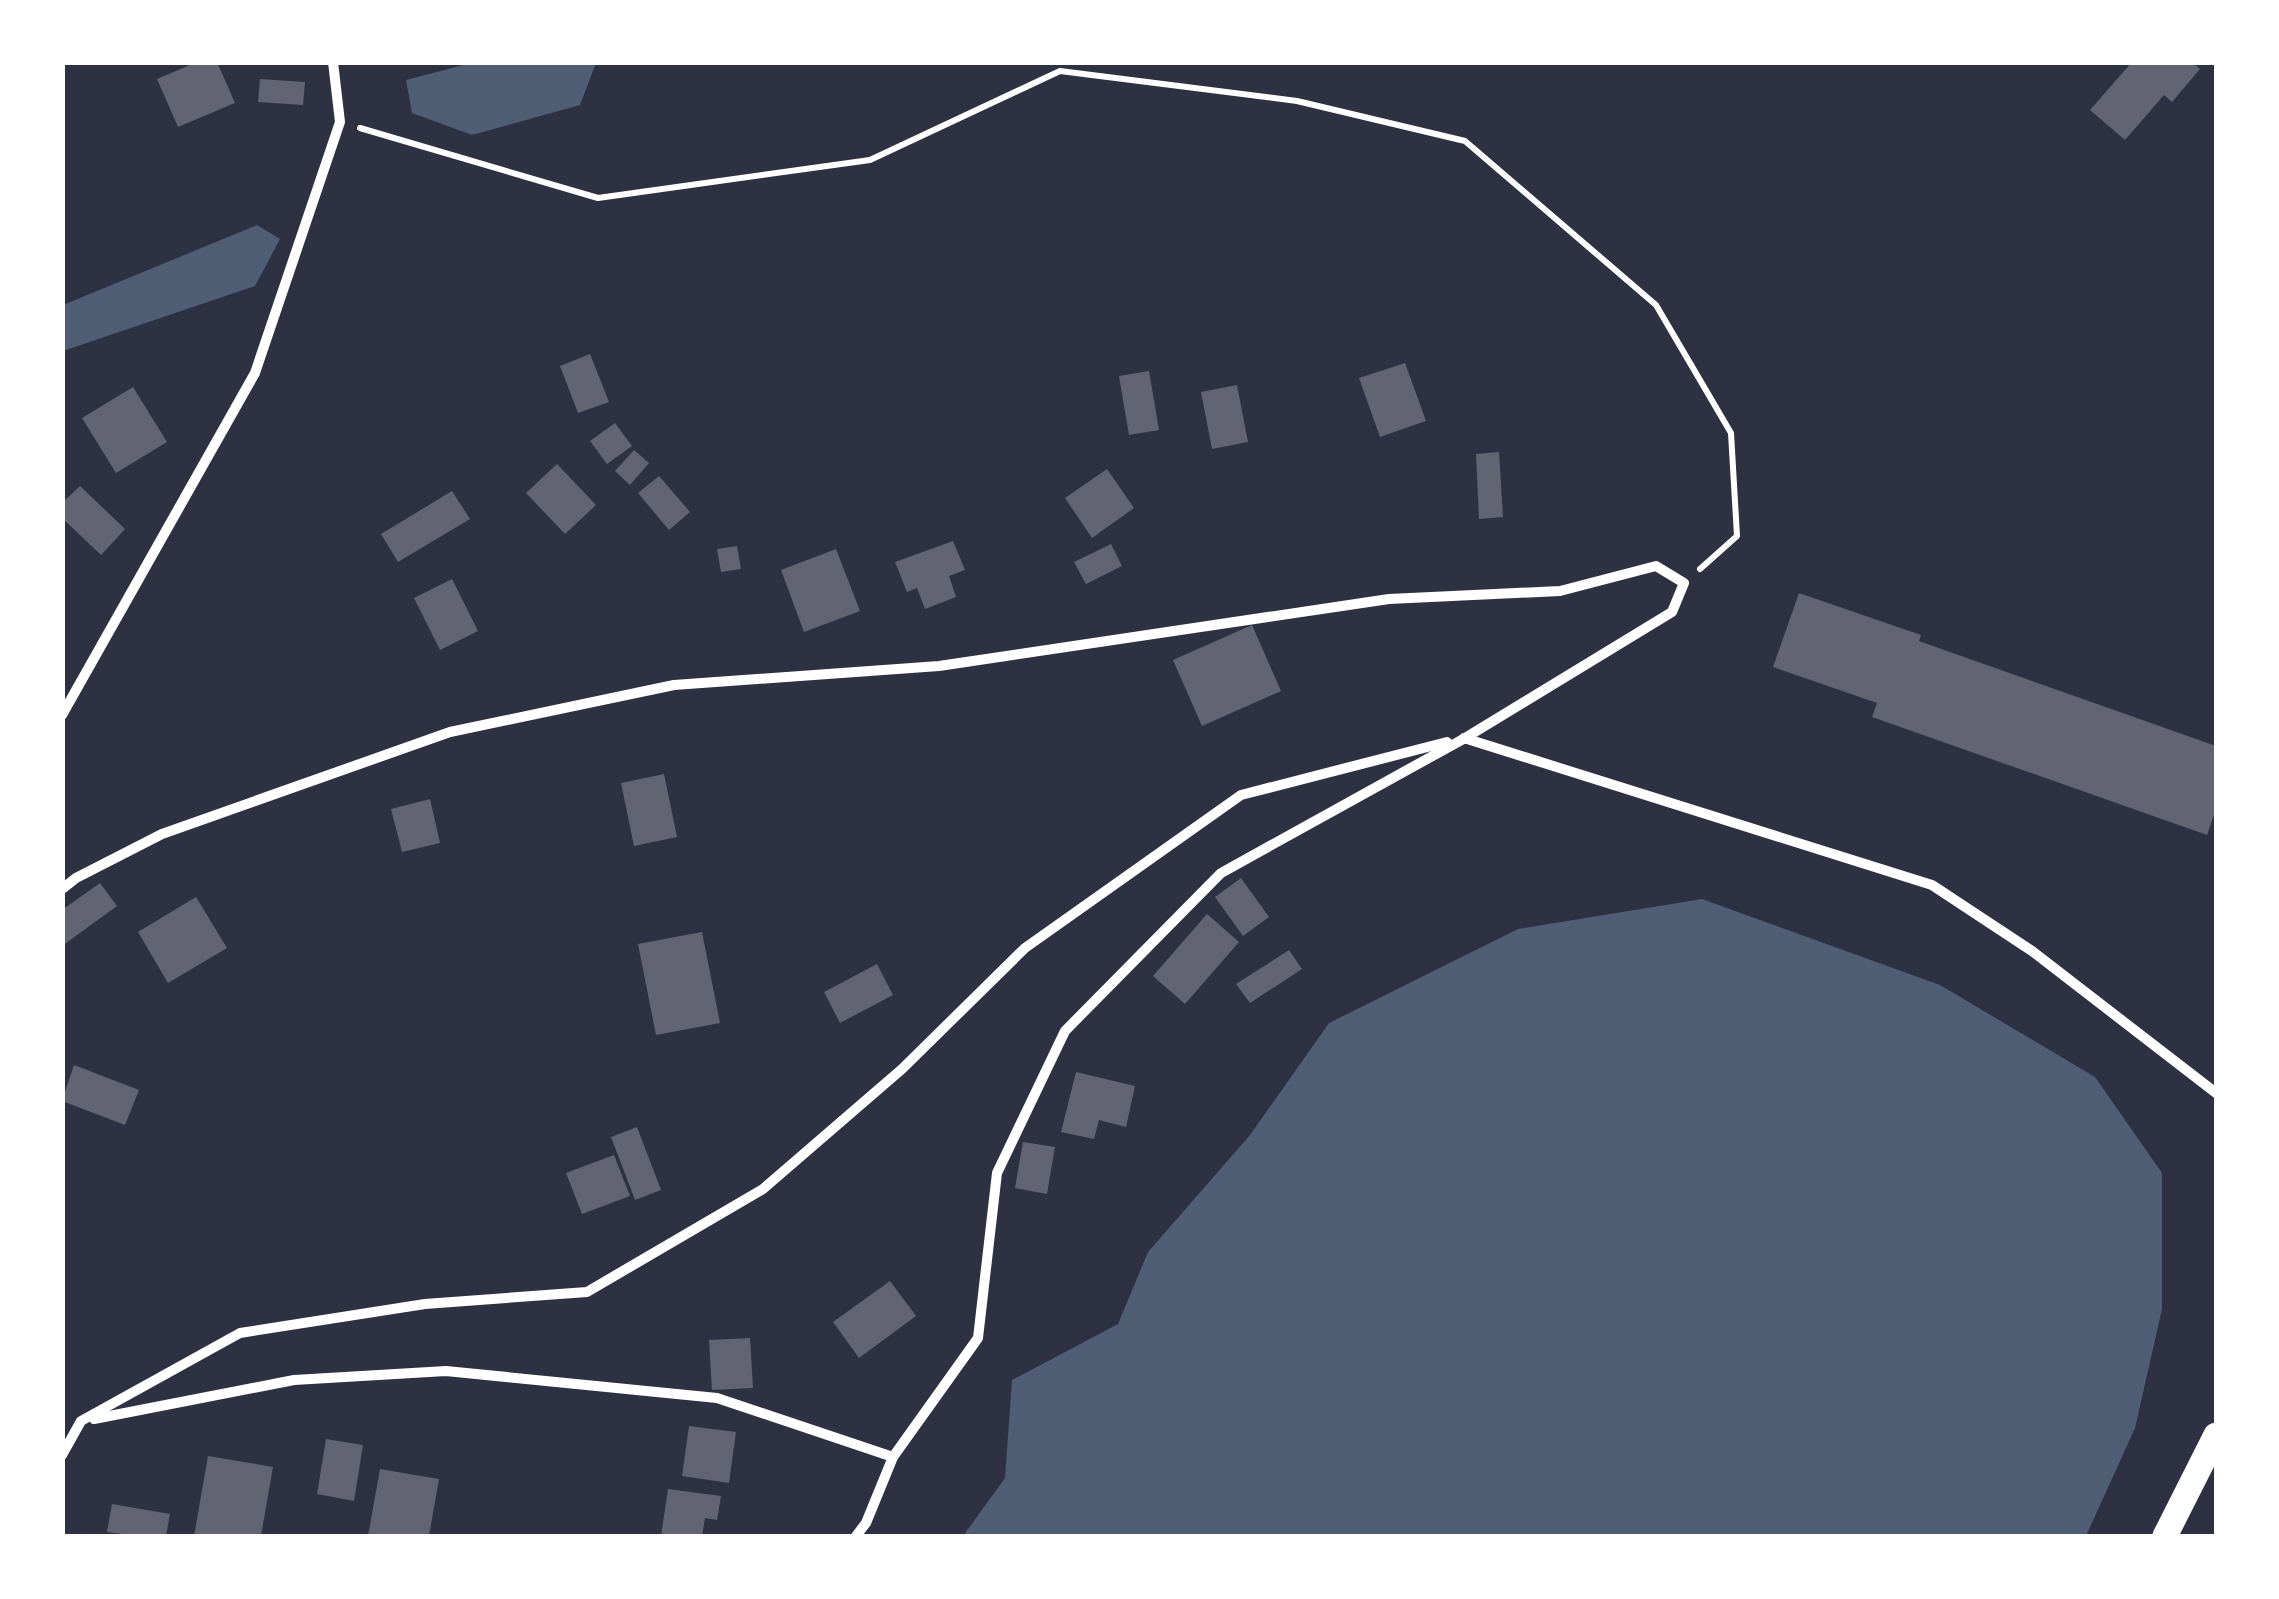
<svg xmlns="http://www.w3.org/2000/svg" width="2279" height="1599" font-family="'PT Serif',serif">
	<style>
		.water { fill: #4f5d75 }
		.building { fill: #626471 }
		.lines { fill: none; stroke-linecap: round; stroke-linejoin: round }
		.path { stroke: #fff; stroke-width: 6 }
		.minor { stroke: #fff; stroke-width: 10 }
		.primary { stroke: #fff; stroke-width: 25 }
	</style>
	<rect width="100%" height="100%" fill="#2d3142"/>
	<g class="water">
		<polygon points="475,62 596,62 596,63 580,105 472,135 412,113 406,80"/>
		<polygon points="257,225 280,239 255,286 63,351 63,305"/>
		<polygon points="1702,899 1940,985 2095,1077 2162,1173 2162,1309 2135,1428 2086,1536 963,1536 1005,1478 1012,1380 1118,1324 1148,1252 1250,1135 1329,1023 1518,929"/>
	</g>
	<g class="building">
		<polygon points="197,62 217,62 235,103 178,127 157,79"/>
		<polygon points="2132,62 2192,62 2200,69 2172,102 2164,95 2125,140 2090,110"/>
		<polygon points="260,79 305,82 303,105 258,102"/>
		<polygon points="590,354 609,402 578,413 560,366"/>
		<polygon points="1405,363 1426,421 1380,437 1359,378"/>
		<polygon points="1149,371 1159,430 1129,435 1119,376"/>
		<polygon points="1237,385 1248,442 1212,449 1201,392"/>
		<polygon points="133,387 167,442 116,473 82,418"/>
		<polygon points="615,423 632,446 607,464 590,441"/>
		<polygon points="634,450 649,463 630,485 615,471"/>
		<polygon points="1499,452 1503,517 1479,519 1476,454"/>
		<polygon points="557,464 596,505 565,534 526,493"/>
		<polygon points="1107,469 1134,508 1092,538 1065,498"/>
		<polygon points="659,476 690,512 669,530 638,493"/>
		<polygon points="80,486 125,529 101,555 62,518 62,503"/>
		<polygon points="452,491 470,519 398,562 381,534"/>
		<polygon points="953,541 965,570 949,576 956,597 925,609 917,588 907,592 895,562"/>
		<polygon points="1111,544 1122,566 1086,584 1074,562"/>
		<polygon points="737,546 741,569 721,572 717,549"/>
		<polygon points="836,549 860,611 804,632 781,570"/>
		<polygon points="452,579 478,631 440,650 414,598"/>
		<polygon points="1799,593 1921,635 1919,641 2216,746 2216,809 2207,835 1872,717 1877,703 1773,667"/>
		<polygon points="1252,625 1281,691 1202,726 1173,660"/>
		<polygon points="664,774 677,837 634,846 621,783"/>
		<polygon points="430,799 440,843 402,852 391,809"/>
		<polygon points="1241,878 1269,917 1243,936 1215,897"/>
		<polygon points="100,883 117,906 62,946 62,910"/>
		<polygon points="196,897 227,948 168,983 138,932"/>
		<polygon points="1207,914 1239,942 1185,1004 1153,976"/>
		<polygon points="702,932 720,1023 656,1035 638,944"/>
		<polygon points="1289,950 1302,969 1250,1003 1236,984"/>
		<polygon points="877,964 893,995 840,1023 824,992"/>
		<polygon points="74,1065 139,1090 125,1125 62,1101"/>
		<polygon points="1076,1072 1135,1086 1126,1127 1099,1120 1094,1139 1061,1132"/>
		<polygon points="637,1127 661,1190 635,1200 611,1137"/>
		<polygon points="1023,1142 1055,1147 1047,1194 1015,1188"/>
		<polygon points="614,1155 630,1196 582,1214 566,1173"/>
		<polygon points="890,1281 916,1316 859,1358 833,1322"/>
		<polygon points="750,1338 753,1388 712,1390 709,1340"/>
		<polygon points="689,1426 736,1432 729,1483 682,1476"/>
		<polygon points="326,1439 363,1445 354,1501 317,1494"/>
		<polygon points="208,1456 273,1467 261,1536 194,1536"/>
		<polygon points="380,1469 439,1479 429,1536 368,1536"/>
		<polygon points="668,1489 721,1496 717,1520 705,1518 702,1536 661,1536"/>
		<polygon points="112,1504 170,1514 166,1536 135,1536 107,1532"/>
	</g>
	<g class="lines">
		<polyline class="path" points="360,128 598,198 870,160 1060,71 1297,101 1465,141 1656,305 1731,433 1737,536 1700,569"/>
		<g class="minor">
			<polyline points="62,715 255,373 340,122 333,62"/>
			<polyline points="1464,738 1932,885 2032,951 2216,1093"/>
			<polyline points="62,889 76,878 162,834 450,732 674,685 939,666 1389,599 1560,591 1656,566 1684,583 1672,612 1465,738 1221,873 1065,1031 997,1173 978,1338 893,1457 866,1523 856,1536"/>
			<polyline points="94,1419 294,1380 446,1371 717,1398 893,1457"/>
			<polyline points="62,1455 81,1421 240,1333 425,1304 587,1292 763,1189 902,1069 1025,948 1241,795 1447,742"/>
		</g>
		<polyline class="primary" points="2165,1536 2216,1435"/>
	</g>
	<rect width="2279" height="1599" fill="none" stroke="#ffffff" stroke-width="130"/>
</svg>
